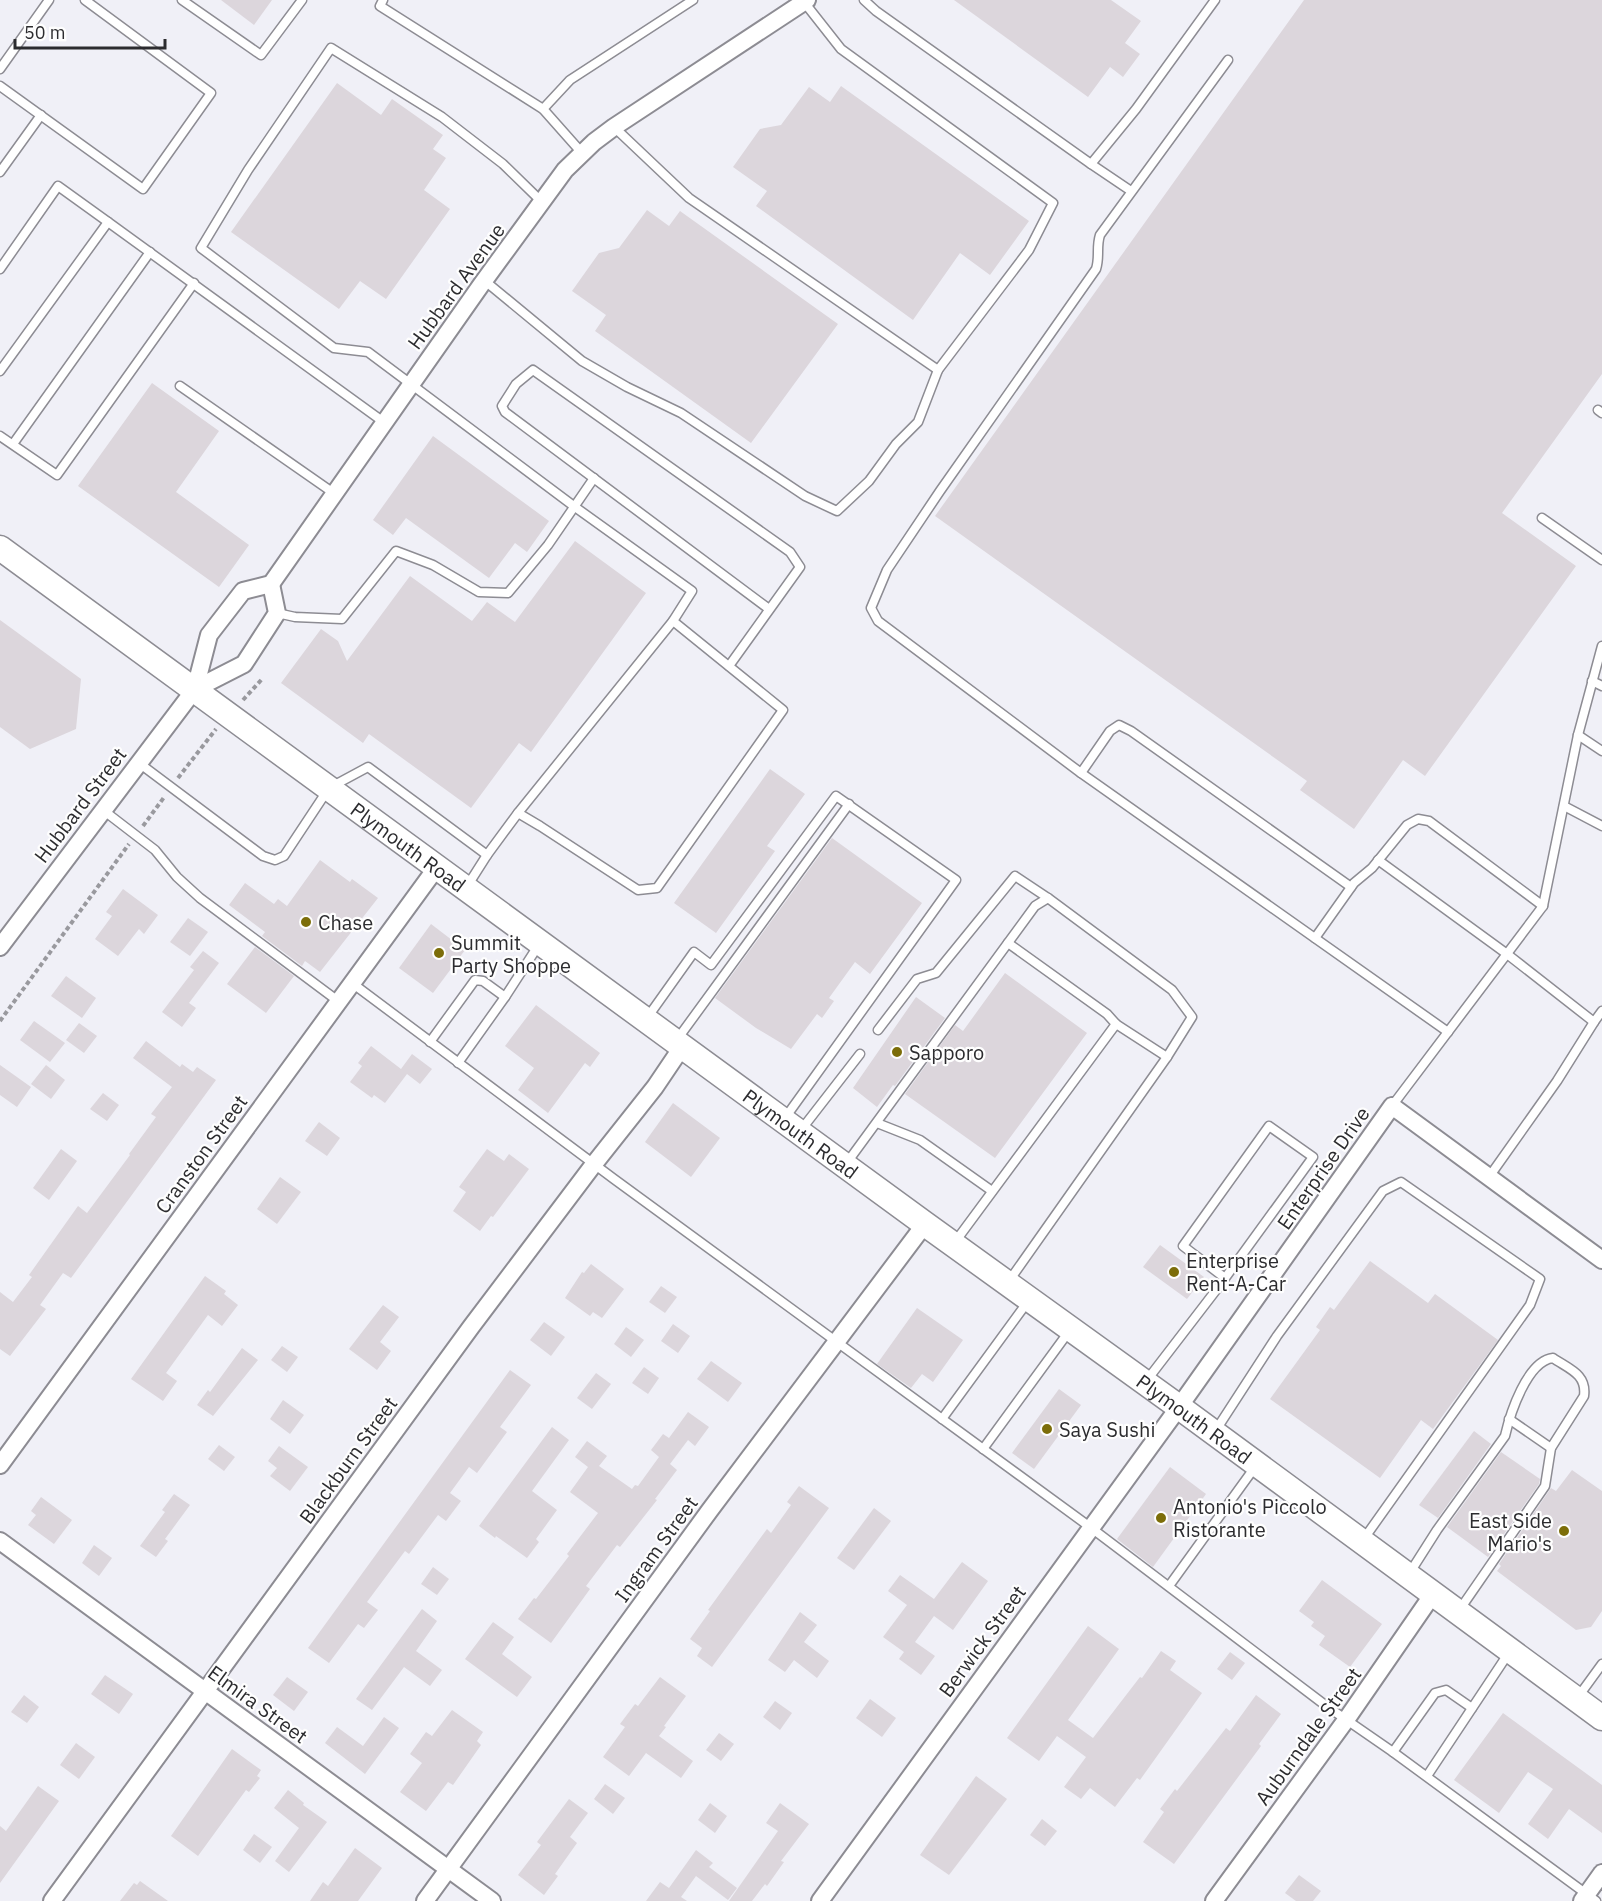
<svg xmlns="http://www.w3.org/2000/svg" width="1602" height="1901" font-family="'IBM Plex Sans',sans-serif">
	<style>
		.building { fill: #dcd6dc }
		.lines { fill: none; stroke-linecap: round; stroke-linejoin: round }
		.lane-casing { stroke: #8d8c93; stroke-width: 11 }
		.street-casing { stroke: #8d8c93; stroke-width: 20 }
		.secondary-casing { stroke: #8d8c93; stroke-width: 27 }
		.path { stroke: #99999e; stroke-width: 4; stroke-dasharray: 4.5 3; stroke-linecap: butt }
		.lane { stroke: #fff; stroke-width: 8 }
		.street { stroke: #fff; stroke-width: 16 }
		.secondary { stroke: #fff; stroke-width: 24 }
		.poi-dot { fill: #7c6d09; stroke: #fefefe; stroke-width: 2 }
		.labels { text-anchor: middle; dominant-baseline: central; stroke-width: 4.5; stroke-linejoin: round; paint-order: stroke }
		.street-label { font-size: 20px; fill: #2c2c2f; stroke: #fefefe }
		.poi-label { font-size: 20px; fill: #2c2c2f; stroke: #fefefe; text-anchor: start }
	</style>
	<rect width="100%" height="100%" fill="#f0f0f7"/>
	<g class="building">
		<polygon points="221,0 272,0 254,25"/>
		<polygon points="954,0 1111,0 1141,21 1125,43 1140,54 1123,77 1110,67 1088,97"/>
		<polygon points="1304,0 1602,0 1602,374 1502,513 1576,566 1425,776 1403,760 1354,829 1300,790 1307,781 935,516"/>
		<polygon points="337,83 381,115 392,99 443,135 433,149 446,158 424,190 450,209 386,299 360,281 339,309 231,232"/>
		<polygon points="841,86 1029,221 990,275 960,253 913,320 756,206 767,191 733,167 760,129 781,125 809,87 830,102"/>
		<polygon points="647,210 669,226 680,211 838,324 751,443 595,331 606,315 572,291 599,253 619,248"/>
		<polygon points="152,383 219,431 176,492 249,545 219,587 78,486"/>
		<polygon points="433,436 549,521 527,552 515,543 489,578 406,518 393,535 373,520"/>
		<polygon points="575,541 646,593 531,752 519,743 471,808 369,734 363,743 281,683 321,629 338,641 347,661 410,576 472,621 487,602 515,622"/>
		<polygon points="0,620 81,679 76,729 30,749 0,727"/>
		<polygon points="770,769 805,794 767,846 775,851 716,933 674,903"/>
		<polygon points="832,838 922,903 870,974 855,962 829,998 834,1001 822,1018 817,1014 791,1049 756,1028 715,998"/>
		<polygon points="320,860 350,882 352,879 378,898 320,972 305,961 302,966 262,936 265,932 229,905 245,883 274,904 278,899 287,906"/>
		<polygon points="123,889 158,915 144,934 139,929 118,956 95,939 112,916 106,912"/>
		<polygon points="188,918 208,932 190,956 170,942"/>
		<polygon points="431,924 465,950 433,993 399,968"/>
		<polygon points="255,947 294,976 266,1013 227,984"/>
		<polygon points="203,951 219,963 189,1003 196,1008 182,1027 162,1012 194,970 190,967"/>
		<polygon points="1005,973 1087,1033 995,1158 905,1094 955,1025 963,1031"/>
		<polygon points="66,976 96,998 82,1018 51,996"/>
		<polygon points="916,997 945,1018 895,1086 893,1085 877,1107 853,1088"/>
		<polygon points="536,1005 600,1053 590,1067 585,1063 548,1113 518,1090 534,1068 505,1046"/>
		<polygon points="34,1021 65,1043 50,1062 20,1040"/>
		<polygon points="79,1023 97,1036 84,1053 66,1040"/>
		<polygon points="146,1041 180,1067 182,1064 193,1072 197,1067 216,1080 71,1278 63,1273 40,1305 46,1309 10,1356 0,1349 0,1292 13,1302 32,1277 29,1275 78,1206 87,1213 130,1155 129,1154 156,1117 151,1114 172,1087 133,1058"/>
		<polygon points="371,1046 401,1069 412,1054 432,1069 420,1084 407,1074 385,1103 374,1095 372,1098 350,1082 362,1066 358,1063"/>
		<polygon points="0,1065 31,1087 17,1107 0,1095"/>
		<polygon points="46,1065 65,1080 51,1099 31,1084"/>
		<polygon points="103,1093 119,1105 107,1121 90,1109"/>
		<polygon points="673,1103 720,1138 691,1177 645,1142"/>
		<polygon points="319,1122 340,1138 327,1156 305,1141"/>
		<polygon points="61,1149 77,1161 49,1200 33,1188"/>
		<polygon points="487,1149 504,1161 509,1154 529,1169 493,1217 491,1216 480,1231 453,1211 466,1192 459,1187"/>
		<polygon points="280,1177 301,1192 277,1224 257,1209"/>
		<polygon points="1160,1245 1204,1277 1187,1299 1143,1267"/>
		<polygon points="1370,1261 1428,1303 1435,1294 1498,1340 1433,1429 1421,1420 1380,1478 1270,1399 1320,1330 1316,1327 1330,1307 1334,1310"/>
		<polygon points="591,1264 624,1289 602,1318 593,1312 590,1316 565,1298 582,1272 584,1273"/>
		<polygon points="205,1276 226,1291 224,1294 238,1305 222,1326 208,1315 166,1373 177,1381 163,1401 131,1379"/>
		<polygon points="661,1286 677,1297 665,1313 649,1302"/>
		<polygon points="383,1305 399,1317 380,1342 391,1351 377,1370 349,1349"/>
		<polygon points="917,1308 963,1340 933,1382 922,1374 911,1388 877,1364"/>
		<polygon points="544,1322 565,1337 551,1356 530,1340"/>
		<polygon points="673,1324 690,1336 678,1353 661,1341"/>
		<polygon points="626,1327 644,1340 631,1357 614,1344"/>
		<polygon points="282,1346 298,1357 287,1372 271,1360"/>
		<polygon points="242,1348 258,1360 213,1416 197,1405 208,1390 210,1392"/>
		<polygon points="711,1361 742,1383 728,1402 697,1379"/>
		<polygon points="644,1367 659,1378 648,1394 632,1383"/>
		<polygon points="510,1370 531,1385 500,1427 507,1432 477,1473 469,1467 450,1493 461,1501 446,1521 438,1515 409,1554 405,1551 367,1602 378,1610 364,1628 358,1624 329,1663 308,1648"/>
		<polygon points="596,1373 611,1384 592,1409 577,1398"/>
		<polygon points="1059,1389 1081,1405 1034,1469 1012,1453"/>
		<polygon points="283,1400 304,1415 290,1434 270,1419"/>
		<polygon points="688,1412 709,1427 695,1446 688,1440 670,1464 677,1470 655,1499 657,1500 620,1547 617,1545 586,1586 590,1589 551,1643 518,1619 534,1598 536,1599 569,1556 567,1554 598,1513 570,1492 588,1467 575,1457 587,1441 607,1456 599,1466 632,1489 635,1485 638,1486 659,1457 651,1450 663,1434 669,1438"/>
		<polygon points="552,1427 569,1440 532,1491 557,1510 536,1539 539,1542 527,1558 496,1536 495,1538 479,1526"/>
		<polygon points="1474,1431 1491,1444 1438,1518 1419,1505"/>
		<polygon points="219,1445 235,1457 224,1471 208,1459"/>
		<polygon points="279,1446 308,1467 290,1491 270,1476 277,1468 268,1461"/>
		<polygon points="1501,1452 1540,1479 1539,1484 1488,1557 1447,1527"/>
		<polygon points="1170,1467 1206,1494 1153,1567 1117,1539"/>
		<polygon points="1572,1470 1602,1491 1602,1611 1591,1627 1576,1630 1497,1571 1501,1566 1499,1564 1551,1488 1556,1491"/>
		<polygon points="799,1486 829,1508 712,1667 697,1656 702,1648 690,1639 710,1611 708,1610 767,1529 771,1533 791,1505 787,1502"/>
		<polygon points="174,1494 190,1505 165,1539 168,1541 156,1557 140,1546 165,1512 162,1510"/>
		<polygon points="41,1497 72,1520 54,1544 28,1525 36,1515 31,1511"/>
		<polygon points="874,1508 891,1521 854,1570 837,1558"/>
		<polygon points="94,1545 112,1558 99,1576 82,1563"/>
		<polygon points="962,1562 988,1581 953,1630 934,1616 915,1642 935,1656 921,1675 899,1659 904,1652 883,1637 907,1605 888,1591 900,1575 934,1599"/>
		<polygon points="433,1567 449,1579 437,1595 421,1584"/>
		<polygon points="1322,1580 1382,1624 1350,1667 1319,1645 1325,1636 1311,1626 1314,1622 1299,1611"/>
		<polygon points="422,1609 437,1621 416,1651 442,1670 430,1686 404,1667 372,1710 356,1699"/>
		<polygon points="800,1612 817,1625 804,1642 829,1661 817,1678 794,1660 785,1672 768,1660"/>
		<polygon points="493,1622 514,1637 502,1654 532,1677 517,1697 465,1659"/>
		<polygon points="1088,1626 1119,1649 1068,1720 1093,1738 1140,1677 1142,1678 1161,1651 1176,1661 1170,1670 1202,1693 1140,1780 1137,1778 1115,1807 1090,1788 1081,1799 1064,1787 1086,1757 1057,1736 1039,1761 1007,1738"/>
		<polygon points="1230,1652 1245,1663 1232,1680 1217,1669"/>
		<polygon points="105,1675 133,1694 119,1714 91,1694"/>
		<polygon points="287,1677 308,1692 294,1711 273,1695"/>
		<polygon points="660,1677 686,1696 664,1726 666,1727 659,1736 693,1761 681,1778 646,1753 629,1776 603,1757 625,1727 620,1724 635,1704 638,1706"/>
		<polygon points="24,1695 39,1707 27,1723 11,1712"/>
		<polygon points="1256,1695 1281,1714 1259,1744 1261,1746 1174,1864 1143,1842 1164,1812 1160,1809 1175,1789 1177,1791 1226,1728 1230,1731"/>
		<polygon points="870,1699 896,1718 882,1737 856,1718"/>
		<polygon points="775,1701 792,1713 780,1730 763,1717"/>
		<polygon points="452,1710 483,1732 477,1741 481,1745 453,1785 448,1782 426,1811 400,1792 422,1763 410,1754 426,1732 432,1736"/>
		<polygon points="1503,1713 1602,1785 1602,1833 1569,1809 1548,1839 1528,1824 1553,1789 1528,1772 1499,1813 1454,1780"/>
		<polygon points="384,1717 399,1728 365,1774 325,1743 337,1727 363,1746"/>
		<polygon points="719,1733 734,1744 721,1761 706,1750"/>
		<polygon points="76,1743 95,1757 79,1779 60,1765"/>
		<polygon points="232,1749 261,1770 257,1776 260,1778 249,1792 246,1790 198,1856 171,1836"/>
		<polygon points="976,1776 1007,1799 949,1875 920,1855"/>
		<polygon points="605,1784 625,1798 613,1814 594,1799"/>
		<polygon points="38,1786 59,1801 0,1883 0,1826 6,1831"/>
		<polygon points="288,1790 304,1803 303,1805 327,1822 289,1872 275,1861 299,1828 274,1808"/>
		<polygon points="569,1799 588,1813 570,1837 577,1843 555,1874 558,1876 544,1895 518,1875 541,1845 537,1842"/>
		<polygon points="710,1803 727,1816 715,1833 698,1820"/>
		<polygon points="780,1803 809,1824 781,1861 784,1862 767,1886 765,1884 752,1901 729,1901 778,1831 766,1823"/>
		<polygon points="1042,1819 1057,1831 1045,1846 1030,1835"/>
		<polygon points="254,1834 272,1847 260,1863 243,1850"/>
		<polygon points="355,1848 382,1868 358,1901 310,1901 323,1882 328,1886"/>
		<polygon points="696,1850 713,1863 709,1867 737,1888 728,1900 696,1876 681,1897 687,1901 646,1901 660,1882 669,1888"/>
		<polygon points="1299,1875 1321,1891 1313,1901 1296,1901 1285,1893"/>
		<polygon points="140,1881 168,1901 120,1901 134,1883 137,1885"/>
	</g>
	<g class="lines">
		<defs>
			<g id="lane">
				<polyline points="182,0 261,55 302,0"/>
				<polyline points="383,0 380,6 543,109 582,153"/>
				<polyline points="864,0 876,11 1091,164 1136,109 1215,0"/>
				<path d="M1228,60L1100,235C1096,247 1100,257 1096,269L940,491L887,570L871,608L878,621L1081,773L1448,1032"/>
				<polyline points="0,69 49,0"/>
				<polyline points="0,86 143,189 211,93 85,0"/>
				<polyline points="543,109 570,80 693,0"/>
				<polyline points="614,127 689,198 938,370 1029,250 1053,203 841,49 804,2"/>
				<polyline points="1091,164 1131,191"/>
				<polyline points="0,172 41,115"/>
				<polyline points="0,269 58,186 108,222"/>
				<polyline points="485,281 582,361 627,387 681,413 805,496 837,511 869,481 896,444 918,422 938,370"/>
				<polyline points="0,371 108,222 385,423"/>
				<polyline points="180,386 335,494"/>
				<polyline points="1598,410 1602,413"/>
				<polyline points="0,436 57,475 194,283"/>
				<polyline points="13,444 150,252"/>
				<polyline points="1542,518 1602,560"/>
				<polyline points="277,613 295,617 342,619 396,551 433,565 479,592 508,593 548,545 594,478"/>
				<polyline points="729,666 800,567 790,552 533,370 516,384 502,406 505,412 769,609"/>
				<polyline points="1592,681 1602,686"/>
				<polyline points="1578,735 1602,751"/>
				<polyline points="139,763 263,856 275,860 284,856 329,788 368,767 487,855"/>
				<polyline points="1081,773 1110,731 1119,725 1131,731 1351,887"/>
				<polyline points="1564,806 1602,826"/>
				<polyline points="103,810 155,850 177,877 200,898 338,1001"/>
				<polyline points="518,813 540,826 638,890 657,888 783,710 673,621"/>
				<polyline points="1378,860 1507,954 1594,1022 1602,1011"/>
				<polyline points="466,888 487,855 518,813 673,621 692,591 575,507 368,352 334,348 201,248 248,170 331,48 442,117 503,164 542,202"/>
				<polyline points="1315,938 1354,883 1372,868 1407,825 1418,819 1429,821 1543,906"/>
				<polyline points="1008,943 1107,1014 1116,1024 1167,1057"/>
				<polyline points="352,983 614,1179 1090,1527 1325,1705 1393,1752 1596,1901"/>
				<polyline points="647,1018 694,952 711,965 836,796 956,880 785,1118"/>
				<polyline points="878,1030 917,979 936,973 1015,876 1048,898 1172,990 1192,1017 1167,1057 1009,1281"/>
				<polyline points="676,1041 849,804"/>
				<polyline points="430,1042 475,980 483,981 505,997"/>
				<polyline points="458,1063 505,997 538,946"/>
				<polyline points="1392,1106 1543,906 1578,735 1602,646"/>
				<polyline points="877,1123 920,1140 992,1191"/>
				<polyline points="801,1130 860,1054"/>
				<polyline points="846,1164 1035,906 1048,898"/>
				<polyline points="1489,1177 1557,1081 1594,1022"/>
				<polyline points="955,1242 1116,1024"/>
				<polyline points="1147,1380 1220,1285 1313,1157 1269,1126 1183,1246 1225,1278"/>
				<polyline points="942,1419 1029,1300"/>
				<polyline points="1509,1419 1551,1448"/>
				<polyline points="1216,1430 1277,1336 1383,1191 1401,1182 1540,1279 1530,1305 1363,1540"/>
				<polyline points="983,1449 1070,1330"/>
				<path d="M1409,1574L1437,1530L1505,1436C1510,1414 1527,1361 1553,1358C1569,1369 1587,1374 1584,1396L1551,1448L1545,1486L1458,1612"/>
				<polyline points="1169,1586 1255,1467"/>
				<polyline points="1578,1697 1602,1664"/>
				<polyline points="1393,1752 1435,1693 1446,1690 1472,1708"/>
				<polyline points="1427,1776 1510,1651"/>
			</g>
			<g id="street">
				<polyline points="195,689 244,664 277,613 271,584"/>
				<polyline points="0,947 195,689 209,635 243,591 271,584 481,285 565,170 594,142 614,127 807,0"/>
				<polyline points="0,1465 437,867"/>
				<polyline points="0,1541 492,1901"/>
				<polyline points="52,1901 471,1327 594,1164 655,1087 682,1047"/>
				<polyline points="425,1901 710,1510 925,1224"/>
				<polyline points="820,1901 1179,1407 1392,1106 1602,1260"/>
				<polyline points="1214,1901 1346,1720 1433,1594"/>
				<polyline points="1582,1901 1602,1873"/>
			</g>
			<g id="secondary">
				<path id="s1" d="M0,548L925,1224L1179,1407L1602,1718"/>
			</g>
		</defs>
		<use href="#lane" class="lane-casing"/>
		<use href="#street" class="street-casing"/>
		<use href="#secondary" class="secondary-casing"/>
		<g class="path">
			<polyline points="243,700 263,678"/>
			<polyline points="178,778 216,729"/>
			<polyline points="143,826 165,796"/>
			<polyline points="0,1021 129,844"/>
		</g>
		<use href="#lane" class="lane"/>
		<use href="#street" class="street"/>
		<use href="#secondary" class="secondary"/>
	</g>
	<g class="poi-dot">
		<circle cx="306" cy="922" r="6"/>
		<circle cx="439" cy="953" r="6"/>
		<circle cx="897" cy="1052" r="6"/>
		<circle cx="1174" cy="1272" r="6"/>
		<circle cx="1047" cy="1429" r="6"/>
		<circle cx="1161" cy="1518" r="6"/>
		<circle cx="1564" cy="1531" r="6"/>
	</g>
	<g class="labels">
		<g class="street-label">
			<text transform="translate(456 286) rotate(-54)">Hubbard Avenue</text>
			<text transform="translate(80 805) rotate(-53)">Hubbard Street</text>
			<text stroke="none"><textPath href="#s1" startOffset="506">Plymouth Road</textPath></text>
			<text stroke="none"><textPath href="#s1" startOffset="992">Plymouth Road</textPath></text>
			<text transform="translate(201 1154) rotate(-54)">Cranston Street</text>
			<text transform="translate(1323 1168) rotate(-55)">Enterprise Drive</text>
			<text stroke="none"><textPath href="#s1" startOffset="1478">Plymouth Road</textPath></text>
			<text transform="translate(348 1460) rotate(-54)">Blackburn Street</text>
			<text transform="translate(656 1549) rotate(-54)">Ingram Street</text>
			<text transform="translate(982 1641) rotate(-54)">Berwick Street</text>
			<text transform="translate(258 1704) rotate(36)">Elmira Street</text>
			<text transform="translate(1308 1736) rotate(-54)">Auburndale Street</text>
		</g>
		<g class="poi-label">
			<text x="318" y="922">Chase</text>
			<text x="451" y="942">Summit<tspan x="451" dy="23">Party Shoppe</tspan></text>
			<text x="909" y="1052">Sapporo</text>
			<text x="1186" y="1260">Enterprise<tspan x="1186" dy="23">Rent-A-Car</tspan></text>
			<text x="1059" y="1429">Saya Sushi</text>
			<text x="1173" y="1506">Antonio's Piccolo<tspan x="1173" dy="23">Ristorante</tspan></text>
			<text x="1552" y="1520" text-anchor="end">East Side<tspan x="1552" dy="23">Mario's</tspan></text>
		</g>
	</g>
	<path d="M15 39v9h150v-9" fill="none" stroke="#2c2c2f" stroke-width="3"/>
	<text x="24" y="39" font-size="18" fill="#2c2c2f" stroke="#fefefe" stroke-width="4.5" paint-order="stroke">50 m</text>
</svg>
